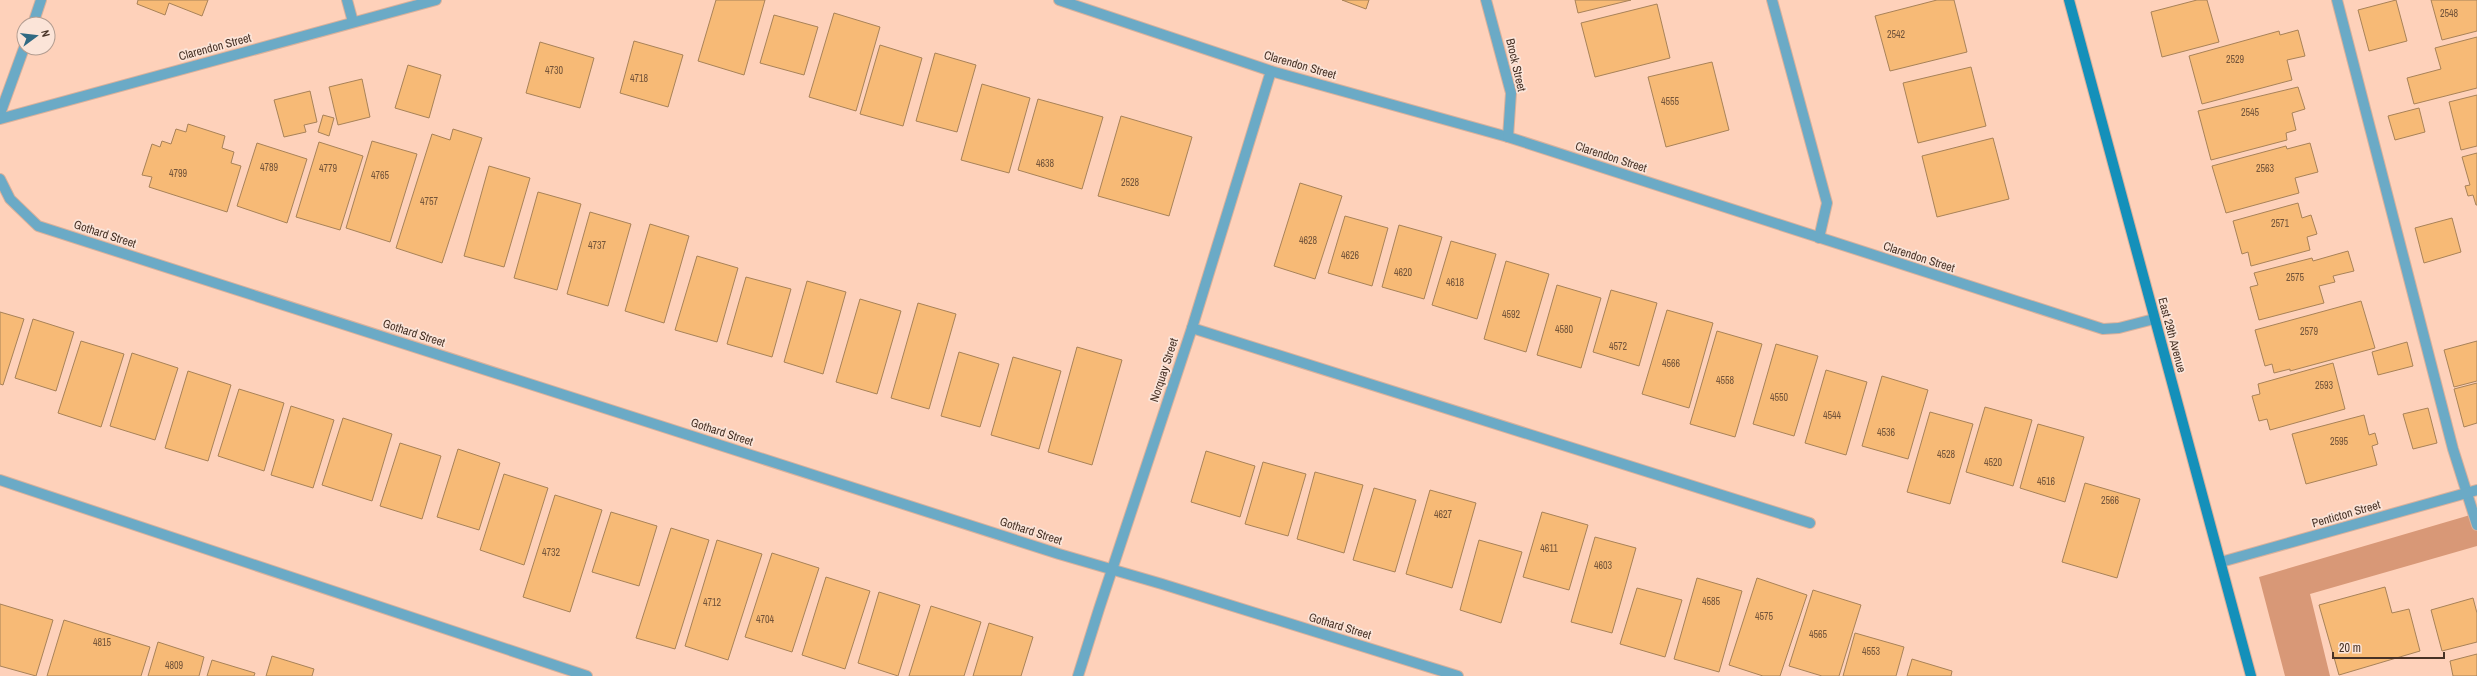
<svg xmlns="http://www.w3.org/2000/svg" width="2477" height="676" font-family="'Archivo Narrow',sans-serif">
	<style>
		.green { fill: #d89877 }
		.building { fill: #f7ba76; stroke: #a88258 }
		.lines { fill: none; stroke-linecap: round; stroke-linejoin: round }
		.lane-casing { stroke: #d9b19c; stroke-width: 12 }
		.street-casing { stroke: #d9b19c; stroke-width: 12 }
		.secondary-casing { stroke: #d9b19c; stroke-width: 12 }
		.lane { stroke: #6baac6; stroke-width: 10 }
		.street { stroke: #6baac6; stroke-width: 10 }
		.secondary { stroke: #1490ba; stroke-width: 10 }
		.labels { text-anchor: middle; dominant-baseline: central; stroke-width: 3.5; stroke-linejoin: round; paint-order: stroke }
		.number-label { font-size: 10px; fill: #73543a }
		.street-label { font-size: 12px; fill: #473226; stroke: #fbe4d8 }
	</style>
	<rect width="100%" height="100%" fill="#fed1ba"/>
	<polygon class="green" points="2477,513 2477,546 2310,594 2330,676 2285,676 2259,577"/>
	<g class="building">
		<polygon points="138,0 208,0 202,16 169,3 165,15 137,4"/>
		<polygon points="716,0 765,0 744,75 698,61"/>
		<polygon points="1342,0 1369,0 1366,9"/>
		<polygon points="1575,0 1631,0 1578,13"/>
		<polygon points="1937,0 1954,0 1967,52 1890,71 1875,16"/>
		<polygon points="2197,0 2207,0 2219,42 2162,57 2151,12"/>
		<polygon points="2396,0 2407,41 2369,51 2358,10"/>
		<polygon points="2431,0 2477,0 2477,31 2442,40"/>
		<polygon points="1657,4 1670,58 1595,77 1581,23"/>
		<polygon points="834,13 880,27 856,111 809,97"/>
		<polygon points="774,15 818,27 804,75 760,63"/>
		<polygon points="2298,30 2305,56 2287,60 2292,80 2202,104 2189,56 2279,31 2280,35"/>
		<polygon points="2477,37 2477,88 2414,104 2407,78 2441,69 2435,48"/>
		<polygon points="634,41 683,55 668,107 620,93"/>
		<polygon points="540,42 594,58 580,108 526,93"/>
		<polygon points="880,45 922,58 903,126 860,114"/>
		<polygon points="935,53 976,65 957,132 916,121"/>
		<polygon points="1712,62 1729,130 1666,147 1648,77"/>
		<polygon points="408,65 441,75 429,118 395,108"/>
		<polygon points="1971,67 1986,126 1918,143 1903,83"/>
		<polygon points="362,79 370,117 338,125 329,87"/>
		<polygon points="982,84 1030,98 1009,173 961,160"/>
		<polygon points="2298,87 2305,109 2292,113 2296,130 2286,133 2287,140 2211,160 2198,111"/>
		<polygon points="310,91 317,122 304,125 306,132 284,137 274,100"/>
		<polygon points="2477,95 2477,146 2461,150 2449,102"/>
		<polygon points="1038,99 1103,117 1082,189 1018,170"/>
		<polygon points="2419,108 2425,132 2395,140 2388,116"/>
		<polygon points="323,115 334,118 329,136 318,132"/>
		<polygon points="1121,116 1192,137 1169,216 1098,196"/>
		<polygon points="188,124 225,136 222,148 234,152 231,163 241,166 227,212 149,187 152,177 142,175 152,144 160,147 162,141 171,144 176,129 186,132"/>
		<polygon points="453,129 482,138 442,263 396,248 432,134 450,140"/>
		<polygon points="1993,138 2009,199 1937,217 1922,156"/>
		<polygon points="372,141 417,154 390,242 346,228"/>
		<polygon points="319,142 363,156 340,230 296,217"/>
		<polygon points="257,143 307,159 287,223 237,206"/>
		<polygon points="2310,143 2318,172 2295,178 2299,193 2226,213 2212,166 2286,146 2287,149"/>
		<polygon points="2477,153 2477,205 2476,205 2473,195 2468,196 2465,186 2470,185 2462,157"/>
		<polygon points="489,166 530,178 504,267 464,256"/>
		<polygon points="1300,183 1342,196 1315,279 1274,266"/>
		<polygon points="538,192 581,204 557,290 514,278"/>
		<polygon points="2298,203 2302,218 2311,215 2317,234 2307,237 2310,250 2251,266 2248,252 2242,254 2233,221"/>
		<polygon points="590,212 631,224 608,306 567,294"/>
		<polygon points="1345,216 1388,228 1372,286 1328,273"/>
		<polygon points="2452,218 2461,252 2424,263 2415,228"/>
		<polygon points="650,224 689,236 664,323 625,311"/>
		<polygon points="1399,225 1442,237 1424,299 1382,287"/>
		<polygon points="1451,241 1496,254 1477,319 1432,305"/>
		<polygon points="2348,251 2354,271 2333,276 2335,282 2319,286 2324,303 2259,320 2250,287 2258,285 2254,273 2312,258 2313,261"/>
		<polygon points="697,256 738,268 717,342 675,330"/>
		<polygon points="1506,261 1549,274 1526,352 1484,339"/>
		<polygon points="746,277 791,289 772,357 727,344"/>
		<polygon points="807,281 846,292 823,374 784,362"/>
		<polygon points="1557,285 1601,298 1581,368 1537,355"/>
		<polygon points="1611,290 1657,303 1639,366 1593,352"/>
		<polygon points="860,299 901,311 877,394 836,382"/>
		<polygon points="2361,301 2375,348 2290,371 2290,369 2274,373 2272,364 2265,366 2255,330"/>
		<polygon points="918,303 956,314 929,409 891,398"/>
		<polygon points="1667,310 1713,323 1689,408 1642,394"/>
		<polygon points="0,312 24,319 3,385 0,384"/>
		<polygon points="33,319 74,332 56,391 15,378"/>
		<polygon points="1717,331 1762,344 1735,437 1690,424"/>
		<polygon points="81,341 124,354 101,427 58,413"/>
		<polygon points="2477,341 2477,381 2454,387 2444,350"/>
		<polygon points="2407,342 2413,366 2378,375 2372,352"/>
		<polygon points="1776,344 1818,356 1794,436 1753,424"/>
		<polygon points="1077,347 1122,360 1092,465 1048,452"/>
		<polygon points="959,352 999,364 980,427 941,416"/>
		<polygon points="132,353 178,368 155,440 110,426"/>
		<polygon points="1013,357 1061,371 1039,449 991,435"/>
		<polygon points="2333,363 2345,409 2270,430 2267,419 2259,421 2252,396 2260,394 2258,384"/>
		<polygon points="1826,370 1867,382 1846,455 1805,443"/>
		<polygon points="188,371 231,385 208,461 165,448"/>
		<polygon points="1882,376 1928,390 1908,459 1862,446"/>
		<polygon points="2477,383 2477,423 2464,427 2454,389"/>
		<polygon points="239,389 284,403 264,471 218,456"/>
		<polygon points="291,406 334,420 313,488 271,475"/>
		<polygon points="1985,407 2032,420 2013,486 1966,472"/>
		<polygon points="2428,408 2437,443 2413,449 2403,414"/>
		<polygon points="1930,412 1973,424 1950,504 1907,492"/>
		<polygon points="2364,415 2369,435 2375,433 2378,444 2372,446 2377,465 2306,484 2292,434"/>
		<polygon points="343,418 392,434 372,501 322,485"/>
		<polygon points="2038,424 2084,437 2065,502 2020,488"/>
		<polygon points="400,443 441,456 422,519 380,506"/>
		<polygon points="458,449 500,463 479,530 437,517"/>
		<polygon points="1206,451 1255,466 1240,517 1191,502"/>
		<polygon points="1263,462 1306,474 1288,536 1245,524"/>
		<polygon points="1315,472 1363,485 1344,553 1297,539"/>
		<polygon points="504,474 548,488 524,565 480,550"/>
		<polygon points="2085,483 2140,499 2117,578 2062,562"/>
		<polygon points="1374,488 1416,500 1395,572 1353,560"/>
		<polygon points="1430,490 1476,503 1452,588 1406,574"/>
		<polygon points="555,495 602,510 570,612 523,597"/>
		<polygon points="611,512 657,526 639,586 592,572"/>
		<polygon points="1542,512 1588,525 1569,590 1523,577"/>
		<polygon points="671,528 709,540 675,649 636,638"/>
		<polygon points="1595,537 1636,548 1612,633 1571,622"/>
		<polygon points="717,540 762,554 728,660 685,646"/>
		<polygon points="1479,540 1522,552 1501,623 1460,610"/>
		<polygon points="772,553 819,568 792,652 745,637"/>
		<polygon points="826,577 870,591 845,669 802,655"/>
		<polygon points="1697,578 1742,591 1719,672 1674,659"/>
		<polygon points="1757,578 1807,595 1780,676 1763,676 1729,665"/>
		<polygon points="2385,587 2392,613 2409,609 2420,651 2339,675 2319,605"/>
		<polygon points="1637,588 1682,600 1665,657 1620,644"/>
		<polygon points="1813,590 1861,605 1839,676 1822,676 1789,666"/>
		<polygon points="879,592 920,605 898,676 858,663"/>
		<polygon points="2473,598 2477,613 2477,642 2442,651 2431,610"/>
		<polygon points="0,604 53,620 36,676 0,666"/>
		<polygon points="931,606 981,622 964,676 909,676"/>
		<polygon points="64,620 150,647 141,676 47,676"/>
		<polygon points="989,623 1033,637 1021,676 973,676"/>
		<polygon points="1855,633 1904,647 1896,676 1843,676"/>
		<polygon points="158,642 204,657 199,676 148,676"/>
		<polygon points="2477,654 2477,676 2453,676 2450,661"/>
		<polygon points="272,656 314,669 312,676 266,676"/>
		<polygon points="1912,659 1952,671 1951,676 1907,676"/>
		<polygon points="212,660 255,673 254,676 207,676"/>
	</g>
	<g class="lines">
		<defs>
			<g id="lane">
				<polyline points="347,0 353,22"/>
				<polyline points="1772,0 1827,203 1819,238"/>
				<polyline points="2337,0 2453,449 2477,525"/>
				<polyline points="1192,328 1810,523"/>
				<polyline points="0,480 587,676"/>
			</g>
			<g id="street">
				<polyline points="1059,0 1271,71 1508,137 2103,329 2119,328 2154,319"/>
				<polyline points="1486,0 1511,93 1508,137"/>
				<polyline points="33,24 41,0"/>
				<polyline points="0,114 24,48"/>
				<polyline points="0,119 436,0"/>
				<polyline points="0,179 10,199 38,226 1059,554 1162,584 1458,676"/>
				<polyline points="2221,562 2477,490"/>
				<polyline points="1078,676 1099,609 1192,328 1271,71"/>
			</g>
			<polyline id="secondary" points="2069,0 2251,676"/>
		</defs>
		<use href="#lane" class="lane-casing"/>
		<use href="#street" class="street-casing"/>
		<use href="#secondary" class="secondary-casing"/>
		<use href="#lane" class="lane"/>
		<use href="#street" class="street"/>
		<use href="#secondary" class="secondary"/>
	</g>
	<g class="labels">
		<g class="number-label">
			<text x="2449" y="13">2548</text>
			<text x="1896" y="34">2542</text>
			<text x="2235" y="59">2529</text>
			<text x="554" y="70">4730</text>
			<text x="639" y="78">4718</text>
			<text x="1670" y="101">4555</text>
			<text x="2250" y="112">2545</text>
			<text x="1045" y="163">4638</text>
			<text x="269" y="167">4789</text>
			<text x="328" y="168">4779</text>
			<text x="2265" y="168">2563</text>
			<text x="178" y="173">4799</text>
			<text x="380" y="175">4765</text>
			<text x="1130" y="182">2528</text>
			<text x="429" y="201">4757</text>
			<text x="2280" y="223">2571</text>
			<text x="1308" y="240">4628</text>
			<text x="597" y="245">4737</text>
			<text x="1350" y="255">4626</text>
			<text x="1403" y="272">4620</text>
			<text x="2295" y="277">2575</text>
			<text x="1455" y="282">4618</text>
			<text x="1511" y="314">4592</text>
			<text x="1564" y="329">4580</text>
			<text x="2309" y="331">2579</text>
			<text x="1618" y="346">4572</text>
			<text x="1671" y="363">4566</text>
			<text x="1725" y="380">4558</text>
			<text x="2324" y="385">2593</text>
			<text x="1779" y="397">4550</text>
			<text x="1832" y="415">4544</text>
			<text x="1886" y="432">4536</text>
			<text x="2339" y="441">2595</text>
			<text x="1946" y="454">4528</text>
			<text x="1993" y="462">4520</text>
			<text x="2046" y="481">4516</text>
			<text x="2110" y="500">2566</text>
			<text x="1443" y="514">4627</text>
			<text x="1549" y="548">4611</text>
			<text x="551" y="552">4732</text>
			<text x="1603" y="565">4603</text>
			<text x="1711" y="601">4585</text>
			<text x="712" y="602">4712</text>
			<text x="1764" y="616">4575</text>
			<text x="765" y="619">4704</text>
			<text x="1818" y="634">4565</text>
			<text x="102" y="642">4815</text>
			<text x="1871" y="651">4553</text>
			<text x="174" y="665">4809</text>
		</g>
		<g class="street-label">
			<text transform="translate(215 47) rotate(-15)">Clarendon Street</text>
			<text transform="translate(1300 65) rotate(16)">Clarendon Street</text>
			<text transform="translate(1516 65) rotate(77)">Brock Street</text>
			<text transform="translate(1611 157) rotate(18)">Clarendon Street</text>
			<text transform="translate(105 234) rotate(18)">Gothard Street</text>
			<text transform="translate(1919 257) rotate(18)">Clarendon Street</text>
			<text transform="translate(414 333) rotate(18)">Gothard Street</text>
			<text transform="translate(2172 335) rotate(75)">East 29th Avenue</text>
			<text transform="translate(1164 370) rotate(-72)">Norquay Street</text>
			<text transform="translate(722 432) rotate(18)">Gothard Street</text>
			<text transform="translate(2346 514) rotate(-16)">Penticton Street</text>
			<text transform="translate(1031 531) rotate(18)">Gothard Street</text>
			<text transform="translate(1340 626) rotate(17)">Gothard Street</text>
		</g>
	</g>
	<g transform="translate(36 36) rotate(75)"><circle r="19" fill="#fbe4d8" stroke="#b39d91"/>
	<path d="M0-3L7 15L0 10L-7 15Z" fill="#306a83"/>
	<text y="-6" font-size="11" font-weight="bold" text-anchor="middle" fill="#473226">N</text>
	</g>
	<path d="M2333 652v6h111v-6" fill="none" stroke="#473226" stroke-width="2"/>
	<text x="2339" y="652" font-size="12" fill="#473226" stroke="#fbe4d8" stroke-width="3" paint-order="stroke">20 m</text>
</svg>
